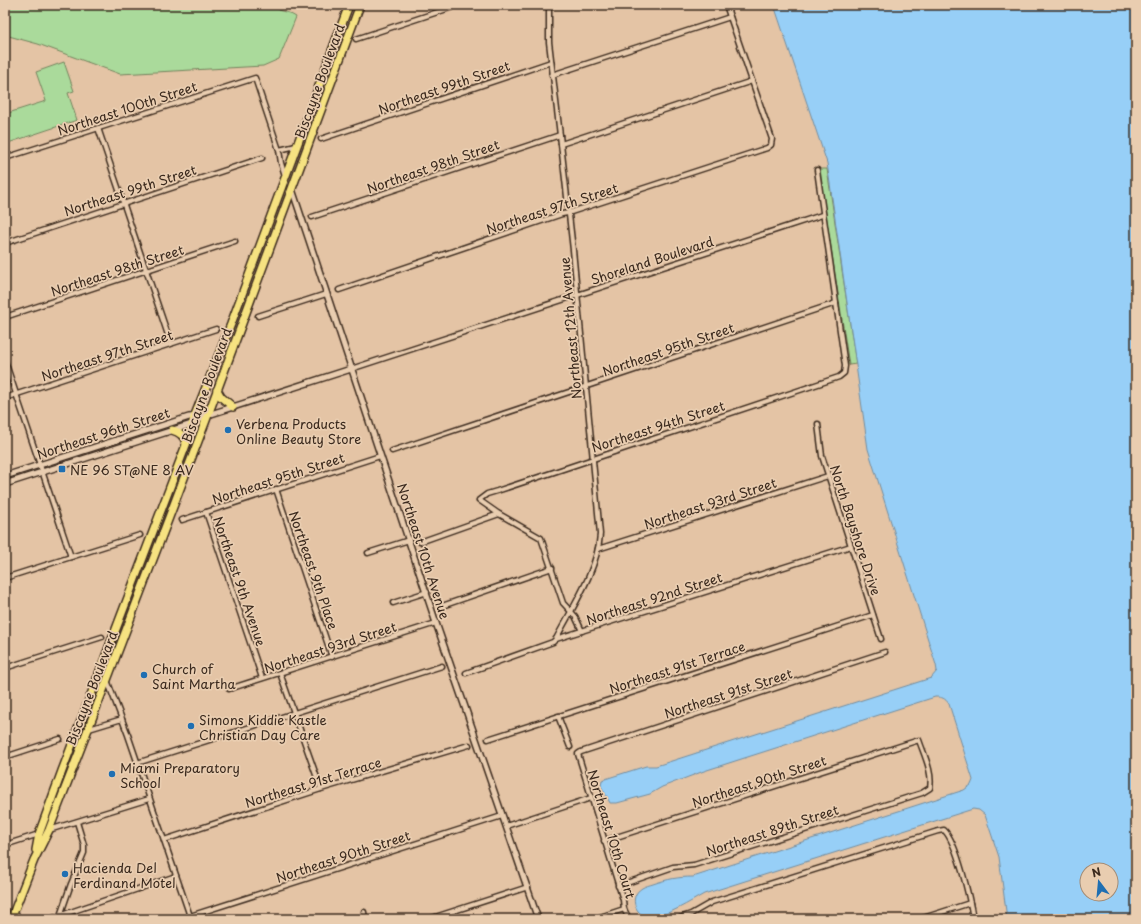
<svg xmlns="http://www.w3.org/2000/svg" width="1141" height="924" font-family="'Playpen Sans',sans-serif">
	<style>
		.green { fill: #aada9b; stroke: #72825c }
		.water { fill: #97cff7; stroke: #728da0; fill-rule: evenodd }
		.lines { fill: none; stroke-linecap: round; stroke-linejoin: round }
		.minor-casing { stroke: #3b2a1e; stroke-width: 7 }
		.tertiary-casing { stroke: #3b2a1e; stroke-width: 8 }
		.primary-casing { stroke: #3b2a1e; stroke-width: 10 }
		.minor { stroke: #e9cdb0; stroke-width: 4 }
		.tertiary { stroke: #e9cdb0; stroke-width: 5 }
		.primary { stroke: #f6e281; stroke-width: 7 }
		.poi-dot { fill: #1f6fb2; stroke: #e9cdb0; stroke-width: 1.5 }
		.labels { text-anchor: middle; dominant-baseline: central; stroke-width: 3.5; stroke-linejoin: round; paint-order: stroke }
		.street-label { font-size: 13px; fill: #3b2a1e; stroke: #e9cdb0 }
		.poi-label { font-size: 13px; fill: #3b2a1e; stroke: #e9cdb0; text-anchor: start }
	</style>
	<rect width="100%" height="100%" fill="#e4c4a5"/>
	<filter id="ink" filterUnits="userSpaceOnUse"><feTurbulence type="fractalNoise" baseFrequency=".025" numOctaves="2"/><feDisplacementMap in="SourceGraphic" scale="8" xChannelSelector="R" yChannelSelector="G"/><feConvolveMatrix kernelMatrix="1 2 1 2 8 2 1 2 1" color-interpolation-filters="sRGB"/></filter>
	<g filter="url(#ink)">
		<g class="green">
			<polygon points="5,5 278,5 278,10 289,13 296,17 279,59 263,66 120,74 38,44 5,35"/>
			<polygon points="64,62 74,91 68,93 77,120 5,144 5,114 46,101 36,72"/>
			<polygon points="819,169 827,169 856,364 849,365"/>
		</g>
		<path class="water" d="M774,5H1136V919H1007L999,857L985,815L979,810L973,809L704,894C688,903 671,914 653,917C636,919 627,897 642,888C645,886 650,885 653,884C668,879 678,877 693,877L964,790L971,785L973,780L949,704C945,698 942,697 935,697L704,771L662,787L650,794L617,803H610L601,786L602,780L646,766H656L931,678L937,671L936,665L868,449L827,163ZM1087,870H1111V894H1087Z"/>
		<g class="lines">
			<defs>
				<g id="minor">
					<path d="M549,5V42L561,144L573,250L600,534C598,570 572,608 556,639"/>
					<polyline points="356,39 459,5"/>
					<polyline points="552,75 730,17"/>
					<polyline points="98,128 171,344"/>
					<polyline points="321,139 551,62"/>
					<polyline points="561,144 752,81"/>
					<polyline points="279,150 296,146"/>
					<polyline points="5,158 255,78 279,150 281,163 285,176"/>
					<polyline points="312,217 560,135"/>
					<polyline points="5,243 262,158"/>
					<polyline points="339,290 562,214 568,213 767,148 771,145 772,139 726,5"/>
					<polyline points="258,316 326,294"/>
					<polyline points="5,317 235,241"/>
					<polyline points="5,361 71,557"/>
					<polyline points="351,369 822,215"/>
					<polyline points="5,398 216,329"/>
					<polyline points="818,424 822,456 881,639"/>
					<polyline points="392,451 836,303"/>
					<polyline points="276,489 332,657"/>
					<polyline points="206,512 262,678"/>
					<polyline points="182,520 380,456"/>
					<polyline points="420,542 499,514"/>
					<polyline points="598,549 828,476"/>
					<polyline points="368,553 409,540"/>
					<polyline points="5,578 140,535"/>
					<polyline points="393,603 427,592"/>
					<polyline points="442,606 552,568"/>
					<polyline points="582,631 575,616 563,603 541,538 499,514 479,500 487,494 497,491 839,377 844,373 845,366 817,170"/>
					<polyline points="5,668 102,637"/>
					<polyline points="280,673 321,789"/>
					<polyline points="466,673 553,642 556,639 851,546"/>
					<polyline points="107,680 128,735 191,919"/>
					<polyline points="229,689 436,623"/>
					<polyline points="558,716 570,747"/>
					<polyline points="89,729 122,719"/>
					<polyline points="488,739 873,615"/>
					<polyline points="5,757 60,739"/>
					<polyline points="137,763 442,666"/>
					<polyline points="506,826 591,798"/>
					<polyline points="49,830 149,799"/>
					<polyline points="164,840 321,789 469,745"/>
					<path d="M604,841L919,740C924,755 933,772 930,788L922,793L694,865L673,867L618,886"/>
					<polyline points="5,845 39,834"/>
					<polyline points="364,912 365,919"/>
					<polyline points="60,916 71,884 84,853 84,845 77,822"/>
					<polyline points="190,916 502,816"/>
					<polyline points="50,919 176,876"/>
					<polyline points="429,919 528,887"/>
					<polyline points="594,919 624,909"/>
					<polyline points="629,919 624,909 623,900 578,754 581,752 885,652"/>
					<path d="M677,919L691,914L712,902L938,831L944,830C957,842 970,900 973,919"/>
					<polyline points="920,919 970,903"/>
				</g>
				<g id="tertiary">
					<polyline points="292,189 436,623 538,919"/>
					<polyline points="5,476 189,417 207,415"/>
					<polyline points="5,484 192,424 208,415 351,369"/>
				</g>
				<g id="primary">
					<polyline points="217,390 221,397 233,407"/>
					<path d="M172,430C180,432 185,436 186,444"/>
					<polyline points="36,850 39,834 62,771 186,445 195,415 231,324 349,5"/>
					<polyline points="11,919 34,860 49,830 107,680 208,415 360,5"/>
				</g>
			</defs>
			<use href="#minor" class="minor-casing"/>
			<use href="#tertiary" class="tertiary-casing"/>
			<use href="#primary" class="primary-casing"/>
			<use href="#minor" class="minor"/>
			<use href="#tertiary" class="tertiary"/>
			<use href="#primary" class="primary"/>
		</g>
	</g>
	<g class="poi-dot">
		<circle cx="228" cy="430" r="4"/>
		<rect x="58" y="465" width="8" height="8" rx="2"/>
		<circle cx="144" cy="675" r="4"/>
		<circle cx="191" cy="726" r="4"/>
		<circle cx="112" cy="774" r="4"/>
		<circle cx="65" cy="874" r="4"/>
	</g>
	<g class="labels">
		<g class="street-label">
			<text transform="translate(319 81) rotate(-70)">Biscayne Boulevard</text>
			<text transform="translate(444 87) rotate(-19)">Northeast 99th Street</text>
			<text transform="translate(127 108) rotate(-18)">Northeast 100th Street</text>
			<text transform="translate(433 166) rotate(-19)">Northeast 98th Street</text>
			<text transform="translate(130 190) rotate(-18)">Northeast 99th Street</text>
			<text transform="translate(552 208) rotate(-18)">Northeast 97th Street</text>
			<text transform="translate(652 260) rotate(-18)">Shoreland Boulevard</text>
			<text transform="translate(117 270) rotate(-18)">Northeast 98th Street</text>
			<text transform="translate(570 328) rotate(-95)">Northeast 12th Avenue</text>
			<text transform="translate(668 349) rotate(-19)">Northeast 95th Street</text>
			<text transform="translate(107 355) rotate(-18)">Northeast 97th Street</text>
			<text transform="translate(206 385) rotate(-70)">Biscayne Boulevard</text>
			<text transform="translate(658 426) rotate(-18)">Northeast 94th Street</text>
			<text transform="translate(103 433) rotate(-18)">Northeast 96th Street</text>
			<text transform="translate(278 478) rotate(-18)">Northeast 95th Street</text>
			<text transform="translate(710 503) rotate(-18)">Northeast 93rd Street</text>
			<text transform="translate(856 530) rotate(72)">North Bayshore Drive</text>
			<text transform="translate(424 551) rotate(72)">Northeast 10th Avenue</text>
			<text transform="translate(314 570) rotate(71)">Northeast 9th Place</text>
			<text transform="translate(240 581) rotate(71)">Northeast 9th Avenue</text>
			<text transform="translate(654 598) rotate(-18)">Northeast 92nd Street</text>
			<text transform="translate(330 647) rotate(-18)">Northeast 93rd Street</text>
			<text transform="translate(677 667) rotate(-18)">Northeast 91st Terrace</text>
			<text transform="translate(91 688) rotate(-69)">Biscayne Boulevard</text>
			<text transform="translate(728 693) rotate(-18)">Northeast 91st Street</text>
			<text transform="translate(759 781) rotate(-18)">Northeast 90th Street</text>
			<text transform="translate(313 782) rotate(-17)">Northeast 91st Terrace</text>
			<text transform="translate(772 830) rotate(-18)">Northeast 89th Street</text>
			<text transform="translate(612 834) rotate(73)">Northeast 10th Court</text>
			<text transform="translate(343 856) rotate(-18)">Northeast 90th Street</text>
		</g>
		<g class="poi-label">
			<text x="236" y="423">Verbena Products<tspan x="236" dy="15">Online Beauty Store</tspan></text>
			<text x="70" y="469">NE 96 ST@NE 8 AV</text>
			<text x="152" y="668">Church of<tspan x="152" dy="15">Saint Martha</tspan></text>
			<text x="199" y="719">Simons Kiddie Kastle<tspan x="199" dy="15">Christian Day Care</tspan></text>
			<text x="120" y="767">Miami Preparatory<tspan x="120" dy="15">School</tspan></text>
			<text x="73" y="867">Hacienda Del<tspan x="73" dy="15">Ferdinand Motel</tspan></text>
		</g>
	</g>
	<rect width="1141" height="924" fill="none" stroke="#e9cdb0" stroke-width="20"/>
	<rect x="10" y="10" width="1121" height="904" fill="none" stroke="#3b2a1e" stroke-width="1.5" filter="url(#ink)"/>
	<g transform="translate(1099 882) rotate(344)"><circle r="19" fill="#e9cdb0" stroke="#a38c76"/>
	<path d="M0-3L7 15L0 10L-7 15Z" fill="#1f6fb2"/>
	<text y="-6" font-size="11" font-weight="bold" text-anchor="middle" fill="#3b2a1e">N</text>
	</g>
</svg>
